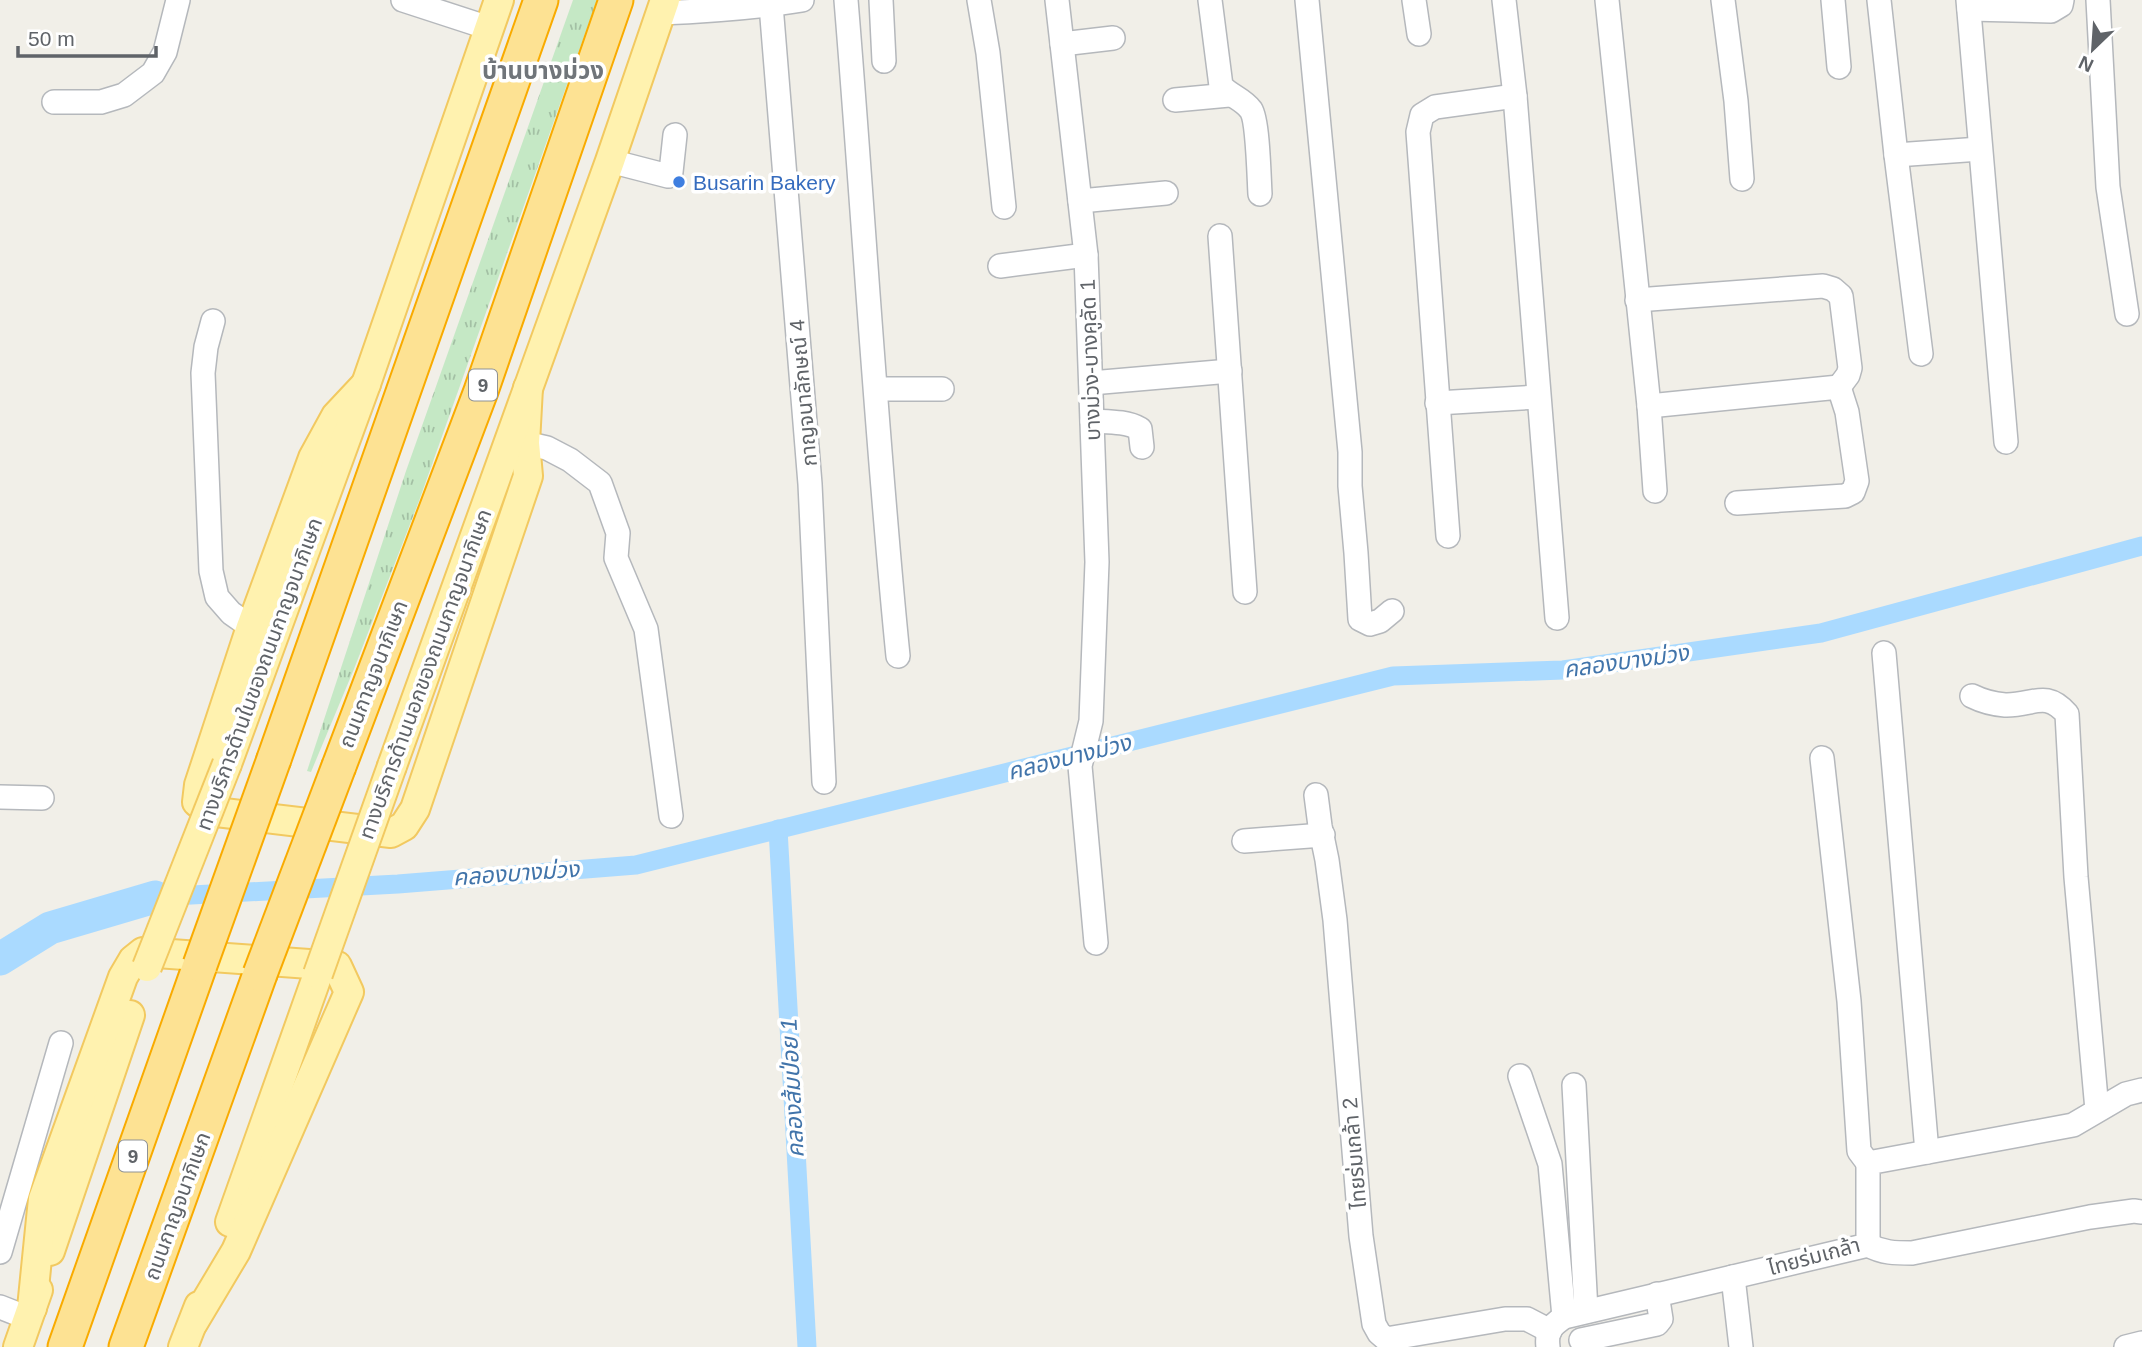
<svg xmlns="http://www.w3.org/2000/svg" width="2142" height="1347" font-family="Arial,'Noto Sans Thai',sans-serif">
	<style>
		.grass { fill: url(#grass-tufts) }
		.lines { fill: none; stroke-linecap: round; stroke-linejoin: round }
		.canal { stroke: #aadaff; stroke-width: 19 }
		.river { stroke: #aadaff; stroke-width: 33 }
		.minor-casing { stroke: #b5b8bc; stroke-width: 26 }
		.major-casing { stroke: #f2c960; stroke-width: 32 }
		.highway-casing { stroke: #f9ab00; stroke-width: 37 }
		.minor { stroke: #fff; stroke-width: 23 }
		.major { stroke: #fff2af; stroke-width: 28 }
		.highway { stroke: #fde293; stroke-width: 33 }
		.major-bridge-casing { stroke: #f2c960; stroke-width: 32; stroke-linecap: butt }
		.highway-bridge-casing { stroke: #f9ab00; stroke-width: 37; stroke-linecap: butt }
		.major-bridge { stroke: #fff2af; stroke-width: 28 }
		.highway-bridge { stroke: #fde293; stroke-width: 33 }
		.shop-dot { fill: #3f7fe0; stroke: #fff; stroke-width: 2.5 }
		.labels { text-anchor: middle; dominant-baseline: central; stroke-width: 7; stroke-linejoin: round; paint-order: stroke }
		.shield { fill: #fff; stroke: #8f9295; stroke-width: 2 }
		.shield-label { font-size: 19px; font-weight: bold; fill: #5f6368 }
		.shop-label { font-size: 21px; fill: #366cbe; stroke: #fff; text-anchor: start }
		.street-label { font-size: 21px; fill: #5f6368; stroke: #fff }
		.water-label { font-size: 23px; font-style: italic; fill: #4174aa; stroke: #fff }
		.quarter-label { font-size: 24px; font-weight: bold; fill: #70757a; stroke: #fff }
	</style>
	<defs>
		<pattern id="grass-tufts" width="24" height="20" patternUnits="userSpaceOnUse" patternTransform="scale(1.75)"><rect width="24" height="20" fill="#c5e8c5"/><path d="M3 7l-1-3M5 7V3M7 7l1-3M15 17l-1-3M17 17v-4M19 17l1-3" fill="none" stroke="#a3c0a4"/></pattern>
	</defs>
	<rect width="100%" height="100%" fill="#f1efe8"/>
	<polygon class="grass" points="573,0 597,0 419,501 354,669 311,772 307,771 406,471"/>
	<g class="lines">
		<g class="canal">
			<polyline points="778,829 807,1347"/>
			<polyline points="155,897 398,884 636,865 1393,676 1563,670 1821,633 2142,546"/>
		</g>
		<polyline class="river" points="0,959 50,928 155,897"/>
		<defs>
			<g id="minor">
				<polyline points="403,0 489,28"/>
				<path d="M846,0C864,219 876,438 898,656"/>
				<polyline points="881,0 884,61"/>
				<polyline points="979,0 988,53 1004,207"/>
				<polyline points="1057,0 1086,255 1097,562 1091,721 1080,766 1096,943"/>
				<path d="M1210,0L1221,86C1230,96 1243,99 1251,110C1258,121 1259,178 1260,194"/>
				<polyline points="1307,0 1350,452 1350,486 1356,553 1360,619 1370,624 1380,621 1392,611"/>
				<polyline points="1414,0 1419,34"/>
				<polyline points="1504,0 1515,96 1557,618"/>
				<polyline points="1607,0 1649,406 1655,491"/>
				<polyline points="1723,0 1736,101 1742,179"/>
				<polyline points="1833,0 1839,67"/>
				<polyline points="1879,0 1896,155 1921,354"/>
				<polyline points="1968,0 2006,442"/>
				<polyline points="2098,0 2108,187 2127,314"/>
				<polyline points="771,5 810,484 824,782"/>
				<polyline points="1969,9 2051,11 2061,5 2062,0"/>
				<path d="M660,13C708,11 755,8 802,0"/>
				<polyline points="1062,44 1113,38"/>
				<polyline points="1175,100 1229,95"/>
				<polyline points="54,102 101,102 124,95 153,73 165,52 178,0"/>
				<polyline points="1896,155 1980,149"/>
				<polyline points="610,161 668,176 671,172 675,135"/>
				<polyline points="1080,201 1166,193"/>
				<polyline points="1220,236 1245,592"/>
				<polyline points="1000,266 1086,255"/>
				<polyline points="1637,300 1823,286 1833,289 1841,296 1850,368 1848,375 1839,387"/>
				<polyline points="213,321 206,347 203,373 211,571 217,597 231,613 251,627"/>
				<polyline points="1091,383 1230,371"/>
				<polyline points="876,389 942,389"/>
				<polyline points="1437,403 1538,397"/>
				<polyline points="1649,406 1839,387 1847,412 1857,481 1853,492 1845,496 1737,503"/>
				<path d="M1092,421C1108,422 1126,421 1140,429L1142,447"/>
				<polyline points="525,443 547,448 570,460 600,483 618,533 616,558 646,629 671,816"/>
				<polyline points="1448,536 1418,132 1422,115 1435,107 1515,96"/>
				<polyline points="1884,653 1927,1152"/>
				<path d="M1972,696C1982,701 1993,704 2005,705C2033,706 2045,689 2067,714L2076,877L2097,1110"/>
				<polyline points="1822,758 1849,1001 1859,1151 1868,1163"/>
				<polyline points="1316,795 1320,826 1327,860 1335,920 1361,1236 1374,1324 1379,1333 1386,1339 1505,1319 1527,1319 1550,1331"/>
				<polyline points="0,797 42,798"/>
				<polyline points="1244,841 1323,835"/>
				<polyline points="1520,1076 1550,1164 1564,1317"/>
				<polyline points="1574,1085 1586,1311"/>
				<path d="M1868,1245C1883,1253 1895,1253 1912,1253L2090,1217L2134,1211L2142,1212"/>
				<polyline points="0,1252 61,1043"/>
				<polyline points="1733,1277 1741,1347"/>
				<polyline points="0,1307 28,1318"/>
				<polyline points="1581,1340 1657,1324 1661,1319 1657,1294"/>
				<path d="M1548,1347C1546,1331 1551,1326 1564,1317L1868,1245V1163L2073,1125L2126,1094L2142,1090"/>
				<polyline points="2126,1347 2142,1343"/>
			</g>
			<g id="major">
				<polyline points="366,384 336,416 313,458 251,627 199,785 197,802 208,811 391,833 404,826 415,809 528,476 525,443 528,388"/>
				<polyline points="227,764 366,384 499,0"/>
				<polyline points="392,766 610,161 665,0"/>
				<polyline points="230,1222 318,974"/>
				<polyline points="50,1251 130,1015"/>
				<polyline points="32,1308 43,1199 123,977 133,960 143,952 337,966 349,992 236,1251 193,1323"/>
				<polyline points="18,1347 38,1290"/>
				<polyline points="183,1347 199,1306"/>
			</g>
			<g id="highway">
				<polyline points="274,759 541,0"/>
				<polyline points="339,766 481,391 616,0"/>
				<polyline points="65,1347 200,965"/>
				<polyline points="126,1347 260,974"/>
			</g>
		</defs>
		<use href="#minor" class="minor-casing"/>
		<use href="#major" class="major-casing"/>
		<use href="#highway" class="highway-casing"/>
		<use href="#minor" class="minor"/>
		<use href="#major" class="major"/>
		<use href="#highway" class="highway"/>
		<defs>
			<g id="major-bridge">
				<polyline points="147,967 227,764"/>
				<polyline points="318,974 392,766"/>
			</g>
			<g id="highway-bridge">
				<polyline points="200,965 274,759"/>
				<polyline points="260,974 339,766"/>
			</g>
		</defs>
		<use href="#major-bridge" class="major-bridge-casing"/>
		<use href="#highway-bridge" class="highway-bridge-casing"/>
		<use href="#major-bridge" class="major-bridge"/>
		<use href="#highway-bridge" class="highway-bridge"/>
	</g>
	<circle class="shop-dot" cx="679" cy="182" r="7"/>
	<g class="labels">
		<g class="shield">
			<rect x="469" y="369.5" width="28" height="31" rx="5"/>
			<rect x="119" y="1140.5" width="28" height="31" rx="5"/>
		</g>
		<g class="shield-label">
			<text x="483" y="385">9</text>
			<text x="133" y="1156">9</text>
		</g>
		<g class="shop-label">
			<text x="693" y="182">Busarin Bakery</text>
		</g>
		<g class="street-label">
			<text transform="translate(1090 360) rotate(-92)">บางม่วง-บางคูลัด 1</text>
			<text transform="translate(803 393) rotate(-95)">กาญจนาลักษณ์ 4</text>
			<text transform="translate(259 674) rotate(-70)">ทางบริการด้านในของถนนกาญจนาภิเษก</text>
			<text transform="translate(373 674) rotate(-69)">ถนนกาญจนาภิเษก</text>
			<text transform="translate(425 674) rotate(-70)">ทางบริการด้านนอกของถนนกาญจนาภิเษก</text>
			<text transform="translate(1354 1153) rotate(-95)">ไทยร่มเกล้า 2</text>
			<text transform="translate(177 1206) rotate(-70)">ถนนกาญจนาภิเษก</text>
			<text transform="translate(1814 1256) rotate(-15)">ไทยร่มเกล้า</text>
		</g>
		<g class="water-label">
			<text transform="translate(1626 661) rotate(-8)">คลองบางม่วง</text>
			<text transform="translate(1069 757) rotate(-14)">คลองบางม่วง</text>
			<text transform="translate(516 873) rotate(-4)">คลองบางม่วง</text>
			<text transform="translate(792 1088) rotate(-93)">คลองส้มป่อย 1</text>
		</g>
		<g class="quarter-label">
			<text x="543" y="70">บ้านบางม่วง</text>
		</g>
	</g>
	<g transform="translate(2093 49) rotate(205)" stroke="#ffffff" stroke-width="5" paint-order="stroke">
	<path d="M0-5L12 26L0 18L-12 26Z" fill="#5f6368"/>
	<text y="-10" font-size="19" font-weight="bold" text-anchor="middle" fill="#5f6368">N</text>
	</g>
	<path d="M18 46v10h138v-10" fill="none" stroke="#5f6368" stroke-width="3.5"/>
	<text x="28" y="46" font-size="21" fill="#5f6368" stroke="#ffffff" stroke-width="5" paint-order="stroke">50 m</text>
</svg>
